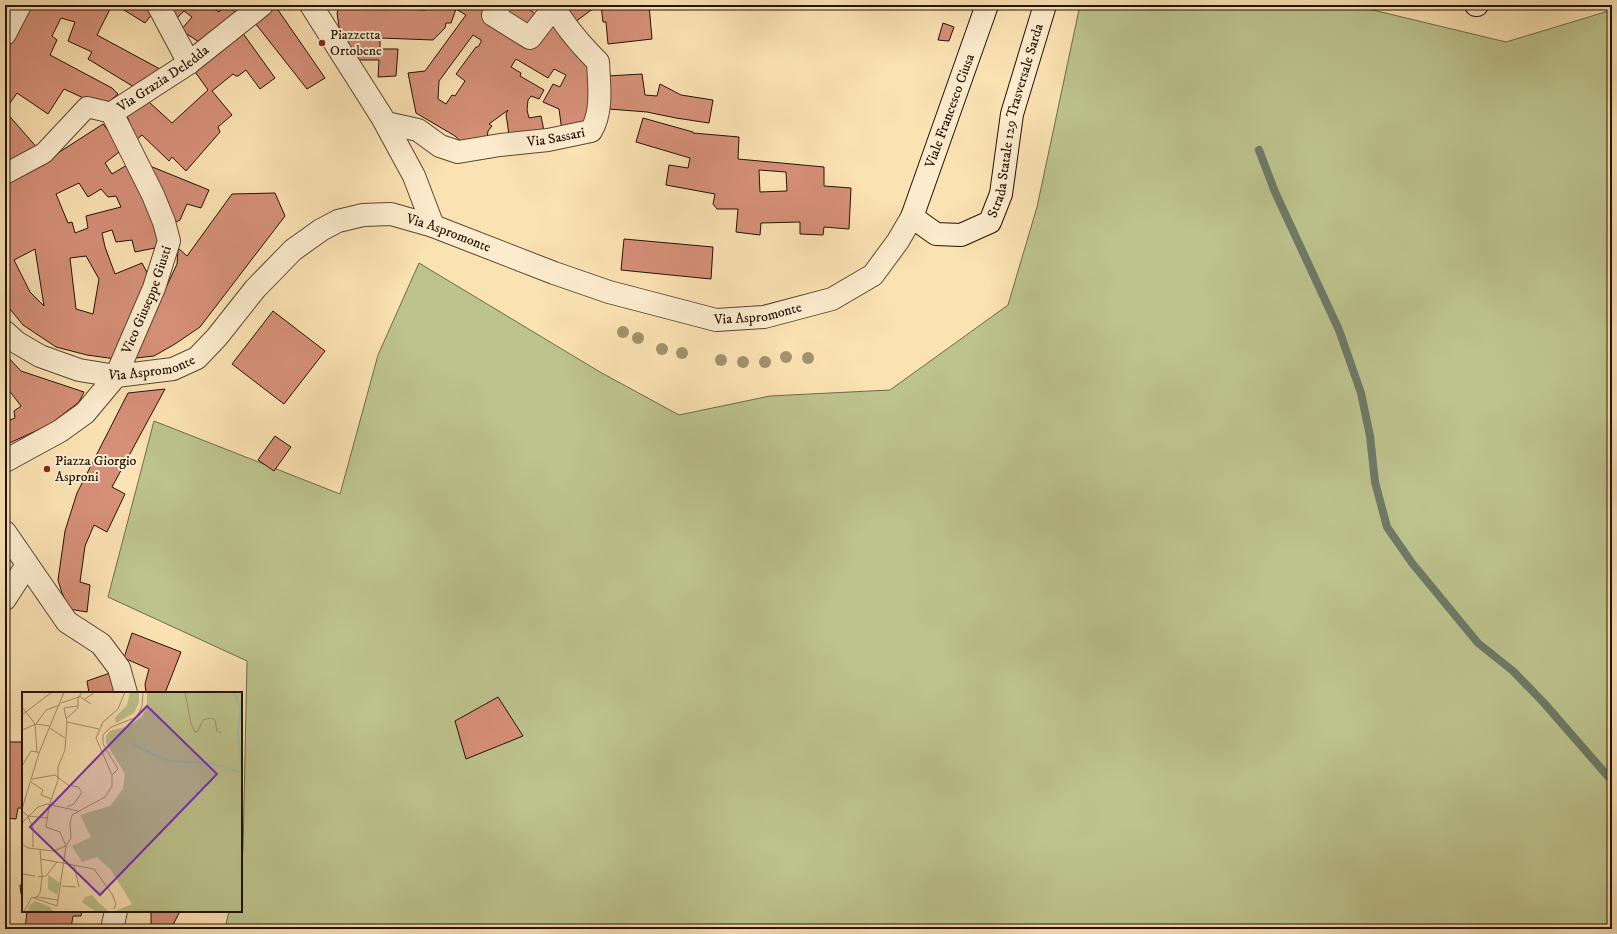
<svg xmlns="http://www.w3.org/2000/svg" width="1617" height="934" font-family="'IM FELL DW Pica',serif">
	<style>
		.green { fill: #bdc38d; stroke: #706a49 }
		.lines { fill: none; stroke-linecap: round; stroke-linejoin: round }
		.stream { stroke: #6d7a67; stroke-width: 8 }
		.building { fill: #d69078; stroke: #231205; fill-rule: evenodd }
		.pedestrian-casing { stroke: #594630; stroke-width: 22 }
		.minor-casing { stroke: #594630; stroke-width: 24 }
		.tertiary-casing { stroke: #594630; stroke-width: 24 }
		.secondary-casing { stroke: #231205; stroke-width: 24 }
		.pedestrian { stroke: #fcecce; stroke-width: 20 }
		.minor { stroke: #fcecce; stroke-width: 22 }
		.tertiary { stroke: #fcecce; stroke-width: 22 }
		.secondary { stroke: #fcecce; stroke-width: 22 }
		.tree { fill: #a2926e }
		.poi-dot { fill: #8f2418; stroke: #fcecce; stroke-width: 1.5 }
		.labels { text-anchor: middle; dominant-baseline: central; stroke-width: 4; stroke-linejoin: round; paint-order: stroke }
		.poi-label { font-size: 14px; fill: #231205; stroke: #fcecce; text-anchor: start }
		.street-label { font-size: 14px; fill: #231205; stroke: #fcecce }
		.inset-river { fill: none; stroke: #9fbfa8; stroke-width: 2 }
		.inset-road { fill: none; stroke: #a58f6d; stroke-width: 1 }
		.view { fill: #7b2cbf; fill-opacity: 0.15; stroke: #7b2cbf; stroke-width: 2 }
		.inset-edge { fill: none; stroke: #231205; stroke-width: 2 }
	</style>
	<rect width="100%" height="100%" fill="#fbe2b3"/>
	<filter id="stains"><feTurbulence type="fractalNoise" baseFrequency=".005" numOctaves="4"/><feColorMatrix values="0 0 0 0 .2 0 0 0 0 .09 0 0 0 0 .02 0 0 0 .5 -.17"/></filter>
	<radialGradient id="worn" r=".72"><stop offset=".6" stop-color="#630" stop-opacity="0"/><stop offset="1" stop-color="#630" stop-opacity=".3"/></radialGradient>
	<polygon class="green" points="1080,5 1352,5 1506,42 1612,10 1612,929 225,929 229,911 241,911 241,862 243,851 247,661 108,597 154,421 340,494 378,355 419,263 600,372 679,415 770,396 890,390 1008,305 1037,207"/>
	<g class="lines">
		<polyline class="stream" points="1259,150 1275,192 1339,330 1361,393 1370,436 1375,482 1387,527 1412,563 1478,643 1513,671 1544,703 1612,781"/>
	</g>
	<g class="building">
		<polygon points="28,5 78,5 85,9 87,5 112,5 97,35 160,69 134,87 88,59 92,52 68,41 75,22 61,18 52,36 57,40 50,55 112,88 118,94 103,107 64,89 48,114 17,93 5,110 5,51"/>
		<polygon points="116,5 153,5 156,9 145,23"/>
		<polygon points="163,5 208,5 219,12 224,5 227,5 235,12 202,44 181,30 192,17 184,11 174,21"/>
		<path d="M340,5H399V9L426,10L427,5H443L451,7L452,5H495L531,44L549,20L596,74L584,129L562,131L559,109L543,102L553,84L560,87L566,75L554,69L548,78L516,59L511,67L521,73L520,76L544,90L539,99L531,96L528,100L527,110L529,118L541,116L544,131L509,135L506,114L508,110L489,124L492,126L488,131L487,139L464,144L455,136L416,113L408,73L425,71L466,15L456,9L451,23H446L445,28L433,40L380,38V49H398L396,76L378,77L379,60H359L350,46L347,49L341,40L337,13ZM473,35L481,40V42L478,47H476L456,74L465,81L455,96L452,95L446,104L438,99L439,81Z"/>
		<polygon points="503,5 534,5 530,10 538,16 527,30 498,13"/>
		<polygon points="568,5 598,5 571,25 564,11"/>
		<polygon points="601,5 649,5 652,39 608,44 606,22 603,22"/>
		<polygon points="276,7 325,78 307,89 255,23"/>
		<polygon points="943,23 954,27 949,41 938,40"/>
		<polygon points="242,32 275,78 260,89 246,70 238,76 236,76 233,74 212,91 232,115 218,127 220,132 186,171 172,157 169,161 142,135 136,140 127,116 149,102 172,123 208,90 193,69"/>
		<polygon points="642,74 645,95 657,96 660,84 681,95 713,100 709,123 676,118 647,112 609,109 607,76"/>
		<polygon points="5,111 39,150 5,168"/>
		<path d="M643,118L693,132V133L739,137L738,159L824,167V186L851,188L849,229L824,227L823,235L800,234V222L761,223L760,235L736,232L738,209H717L713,204L715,194L666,185L669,165L688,168L690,158L636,142ZM759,170L786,172L787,191L760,192Z"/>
		<path d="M103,124L123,149L105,163L112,174L127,165L152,214L160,247L135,252L132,240L116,242L112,230L102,233L105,247L115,274L142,263L150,278L116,359L87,355L56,347L23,325L5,303V182L30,171ZM79,183L88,197L101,189L108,197L116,196L121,207L86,216L88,228L75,233L72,222L68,223L56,194ZM35,249L44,306L30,292L14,260ZM86,256L99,279L93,314L76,309L70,258Z"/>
		<polygon points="145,164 209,190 201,208 187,204 180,220 176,222"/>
		<polygon points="275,193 285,216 200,327 175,344 154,356 136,358 136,352 177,264 178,248 187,256 232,194"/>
		<polygon points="624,239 713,247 711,279 621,270"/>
		<polygon points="273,311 325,351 284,404 232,364"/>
		<polygon points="5,354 21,371 84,392 79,402 49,425 5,445 5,422 15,418 14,411 21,406 5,385"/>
		<polygon points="165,389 112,487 125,494 107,532 94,525 85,546 80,582 90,585 87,612 69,609 62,593 58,580 65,531 77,493 128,393"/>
		<polygon points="275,436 291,447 274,471 258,460"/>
		<polygon points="132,633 181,652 165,693 146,693 145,684 149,669 124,658"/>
		<polygon points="113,672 118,693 89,693 87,681"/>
		<polygon points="498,697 523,736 466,759 455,721"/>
		<polygon points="5,742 23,742 23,808 18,808 16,819 5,818"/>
		<polygon points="20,885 23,885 23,894 21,894"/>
		<polygon points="27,911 82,911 81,916 73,916 71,928 25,929"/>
		<polygon points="151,911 180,911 171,929 151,929"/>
	</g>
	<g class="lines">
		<defs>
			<polyline id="pedestrian" points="5,174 44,153 87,107 112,113"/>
			<g id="minor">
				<polyline points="158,5 189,63"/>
				<polyline points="311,5 382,117 414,176 433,226"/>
				<polyline points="500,5 493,15 530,38 554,7"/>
				<polyline points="5,34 20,5"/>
				<path id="s1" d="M386,123L418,130L440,146L458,152L500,145L548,140L591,131C603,112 599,84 598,62C581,45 565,27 553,5"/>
				<path id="s2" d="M5,461L60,431L85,413L116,376L154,288L169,241L164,222L153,195L112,113L189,63L262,5"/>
				<polyline points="5,532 67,622 101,644 119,668 126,693"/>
				<polyline points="5,599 27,565"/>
				<polyline points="112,929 116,911"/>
			</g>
			<g id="tertiary">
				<path id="s3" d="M5,332L16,342L40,356L79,370L116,376L173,369L197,358L217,337L255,289L293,250L321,230L338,221L363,215L391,214L433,226L554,273L609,292L716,320L764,317L832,299L873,275L898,241L912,217"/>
			</g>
			<g id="secondary">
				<path id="s4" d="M987,5L912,217L936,234L961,235L990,222L1001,194L1012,114L1045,5"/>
				<polyline points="1476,5 1477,5"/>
			</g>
		</defs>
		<use href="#pedestrian" class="pedestrian-casing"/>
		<use href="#minor" class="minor-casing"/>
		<use href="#tertiary" class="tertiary-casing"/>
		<use href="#secondary" class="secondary-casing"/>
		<use href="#pedestrian" class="pedestrian"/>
		<use href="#minor" class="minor"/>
		<use href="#tertiary" class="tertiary"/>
		<use href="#secondary" class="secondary"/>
	</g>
	<g class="tree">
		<circle cx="623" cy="332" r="6"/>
		<circle cx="638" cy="338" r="6"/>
		<circle cx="662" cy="349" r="6"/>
		<circle cx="682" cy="353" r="6"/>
		<circle cx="786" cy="357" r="6"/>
		<circle cx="808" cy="358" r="6"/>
		<circle cx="721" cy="360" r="6"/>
		<circle cx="743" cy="362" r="6"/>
		<circle cx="765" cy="362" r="6"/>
	</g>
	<g class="poi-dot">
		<circle cx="322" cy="43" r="4"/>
		<circle cx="47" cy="469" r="4"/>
	</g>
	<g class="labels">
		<g class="poi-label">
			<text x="330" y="35">Piazzetta<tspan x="330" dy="16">Ortobene</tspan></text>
			<text x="55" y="461">Piazza Giorgio<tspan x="55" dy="16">Asproni</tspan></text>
		</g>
		<g class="street-label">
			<text stroke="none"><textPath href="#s2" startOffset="489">Via Grazia Deledda</textPath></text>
			<text transform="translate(950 111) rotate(-70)">Viale Francesco Ciusa</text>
			<text stroke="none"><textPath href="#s4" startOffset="416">Strada Statale 129 Trasversale Sarda</textPath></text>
			<text stroke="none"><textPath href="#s1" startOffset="178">Via Sassari</textPath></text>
			<text stroke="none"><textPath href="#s3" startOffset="518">Via Aspromonte</textPath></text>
			<text stroke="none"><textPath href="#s2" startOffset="224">Vico Giuseppe Giusti</textPath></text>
			<text stroke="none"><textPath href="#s3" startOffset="842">Via Aspromonte</textPath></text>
			<text stroke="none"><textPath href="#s3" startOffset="158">Via Aspromonte</textPath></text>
		</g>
	</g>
	<g transform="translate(22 692)">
		<rect width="220" height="220" fill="#fbe2b3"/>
		<path d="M108,0H117V10L112,21L94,31L93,26L105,13ZM125,0H220V220H91L110,212L89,178L75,165L60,170L50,154L69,145L58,123L88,114L101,97L103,82L84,51V44L88,39L106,34L120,25L125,14ZM26,183L38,191L35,203L26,197ZM70,203L77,211L87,220H74L60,210L63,205ZM13,209L28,215L32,220H5L7,214Z" fill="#bdc38d"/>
		<path class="inset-river" d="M211,0L219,16L216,40L220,77M110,52L147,69L188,71L220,81"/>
		<path class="inset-road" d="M103,0L96,17L81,30L74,46L90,83L96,77L81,52V43L89,35L115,25L120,14L121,0M163,0L169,32L173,40L176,39L181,28L189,26L193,28L195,39L199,41M57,4L69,12M63,7L73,0M39,11L57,5M0,15L13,32L15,60L17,61M42,16L55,14M0,23L30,0M45,26L56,16V7L60,0M45,30L77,37M14,32L27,34M28,36L43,46M0,38L14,32L24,18L38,13M0,74L9,59L15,60M10,87L33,83L46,93L56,95L60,100L52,112L45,115M9,90L21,98L19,103L30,107M0,117L17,61L42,0M0,119L6,124L11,137V155M6,124L26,126M0,131L16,115L25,112L56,119M0,152L6,156L31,159L44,154L49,146L48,131L50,123L83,105L90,94V83M19,167L72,177L90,202L94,212L92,217M52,174L57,195M0,182L13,184M16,185L24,184L35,170M40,194L54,195M15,205L18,201L20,185L18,157M9,206L15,205L36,208L35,214L12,206M36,208L44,154L38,140L24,135L27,114L36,88V75L43,58L45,30L42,16M2,220L9,206"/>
		<path class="view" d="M125,14L195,82L78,203L8,135Z"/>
		<rect width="220" height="220" class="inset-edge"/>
	</g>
	<rect width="1617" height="934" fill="none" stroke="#fbe2b3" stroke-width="20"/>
	<rect x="6" y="6" width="1605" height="922" fill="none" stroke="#231205" stroke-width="2"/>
	<rect x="10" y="10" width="1597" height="914" fill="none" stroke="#231205"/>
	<rect width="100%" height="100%" filter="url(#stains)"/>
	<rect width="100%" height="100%" fill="url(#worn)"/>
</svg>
